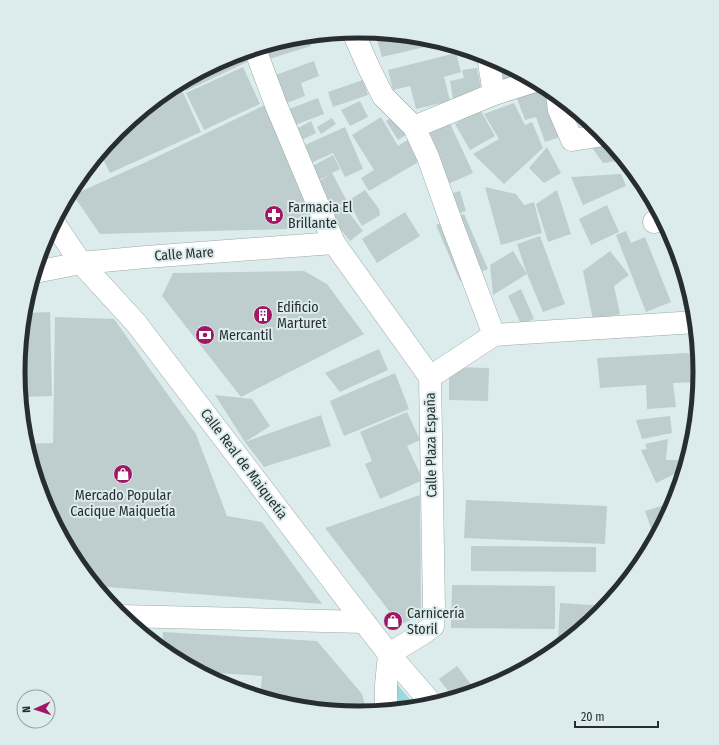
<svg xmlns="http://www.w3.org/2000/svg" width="719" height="745" font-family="'Fira Sans Condensed',sans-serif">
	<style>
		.green { fill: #9ad8dd }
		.building { fill: #bececf }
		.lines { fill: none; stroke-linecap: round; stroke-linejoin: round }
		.minor-casing { stroke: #9aa9aa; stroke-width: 23 }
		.minor { stroke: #fff; stroke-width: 22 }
		.labels { text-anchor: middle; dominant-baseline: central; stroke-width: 4; stroke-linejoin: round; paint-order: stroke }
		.poi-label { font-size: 14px; fill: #282e2f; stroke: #dceced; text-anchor: start }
		.street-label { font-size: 14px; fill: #282e2f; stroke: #dceced }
		.rim { fill: none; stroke: #282e2f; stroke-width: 5 }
	</style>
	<rect width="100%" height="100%" fill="#dceced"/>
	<polygon class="green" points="397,684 417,708 398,710"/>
	<g class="building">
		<polygon points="375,33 422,37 425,47 382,57"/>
		<polygon points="308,36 311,46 269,59 265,46 293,38"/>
		<polygon points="242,53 247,62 186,91 182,82 229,57"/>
		<polygon points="456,53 461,72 444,77 450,101 416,109 410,86 393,90 388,70"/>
		<polygon points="490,57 524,75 494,85"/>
		<polygon points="314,61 319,76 301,83 305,96 284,104 273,76"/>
		<polygon points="243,67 260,104 204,130 186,93"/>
		<polygon points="477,68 482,93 453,99 450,81 464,78 462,70"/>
		<polygon points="363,80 368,95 333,107 328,92"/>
		<polygon points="179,84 201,132 110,173 100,153 118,131 170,88"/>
		<polygon points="541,84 549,89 566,135 545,142 536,117 525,120 515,93"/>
		<polygon points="318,98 324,114 295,125 289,109"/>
		<polygon points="360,101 368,117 350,126 341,110"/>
		<polygon points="271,102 324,228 100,234 73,195 146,162"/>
		<polygon points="514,103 525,125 532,122 543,148 504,184 473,154 499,139 484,114"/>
		<polygon points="480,109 495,136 470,150 455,124"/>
		<polygon points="395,116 406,135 398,140 386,121"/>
		<polygon points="381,117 398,146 412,137 425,158 369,191 361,178 374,170 352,135"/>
		<polygon points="332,118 336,124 321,134 317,127"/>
		<polygon points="448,119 473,173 448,184 423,131"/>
		<polygon points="311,121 316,133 302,140 296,129"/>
		<polygon points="345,127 363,169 345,177 333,153 311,163 303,146"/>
		<polygon points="607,139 625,160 603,163 588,142"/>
		<polygon points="547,147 561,173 544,183 529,168"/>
		<polygon points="333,155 340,169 332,173 347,201 328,211 313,184 330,175 316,181 309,168"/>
		<polygon points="621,174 626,186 583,205 571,177"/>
		<polygon points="639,177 644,183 645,186 639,186"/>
		<polygon points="485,187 516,194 524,205 534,202 542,233 501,245"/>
		<polygon points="365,190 379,209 380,215 362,226 348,201"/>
		<polygon points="557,190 571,234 548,242 536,204"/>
		<polygon points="460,191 466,211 440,219 434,198"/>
		<polygon points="343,205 363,231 350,241 330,216"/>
		<polygon points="607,205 619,232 591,245 579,219"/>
		<polygon points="405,212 420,236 377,263 362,239"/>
		<polygon points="464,214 488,269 460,281 436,225"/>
		<polygon points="626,231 631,243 645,237 671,302 646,312 616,235"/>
		<polygon points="540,236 565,304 543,312 527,274 517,244"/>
		<polygon points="513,251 527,274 493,295 490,265"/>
		<polygon points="610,251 629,275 614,286 620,314 593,320 583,271"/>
		<polygon points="304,271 327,284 364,334 241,397 162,296 173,273"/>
		<polygon points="687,283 688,283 692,299 688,299"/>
		<polygon points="521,289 534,319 521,324 508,296"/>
		<polygon points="50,312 52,396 20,397 18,372 24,313"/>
		<polygon points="55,317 114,319 196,434 227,516 262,522 322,604 95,586 75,562 44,503 26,444 53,443"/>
		<polygon points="379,349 388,370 340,392 325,373"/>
		<polygon points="686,353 699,356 701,373 700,382 673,383 676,407 647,409 646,385 600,388 597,358"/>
		<polygon points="449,367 489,368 488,401 449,400"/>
		<polygon points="395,373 409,409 344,436 330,401"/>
		<polygon points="215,395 252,399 270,426 245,442"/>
		<polygon points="407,412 420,440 407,446 423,480 380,499 365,464 372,461 360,432"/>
		<polygon points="321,415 331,446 264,467 245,442"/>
		<polygon points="670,416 672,433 642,439 636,420"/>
		<polygon points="668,439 666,460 688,460 684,472 679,472 656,483 641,450 647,449 645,444"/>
		<polygon points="678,493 675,503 671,510 667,496"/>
		<polygon points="420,495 421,615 400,625 325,528"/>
		<polygon points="466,500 607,506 605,544 464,538"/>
		<polygon points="667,504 670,512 667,518 665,519 666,521 655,540 645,511"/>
		<polygon points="471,546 596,547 596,572 471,571"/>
		<polygon points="452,585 555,586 555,629 451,628"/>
		<polygon points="560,603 608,606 601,614 569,640 558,640"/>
		<polygon points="147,626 147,638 134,627"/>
		<polygon points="163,632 317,641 362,694 367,713 359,714 293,707 260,698 262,676 199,672 170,656 162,650"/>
		<polygon points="457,666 477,692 454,699 439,679"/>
	</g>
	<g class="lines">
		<defs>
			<g id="minor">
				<polyline points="353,32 369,68 383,96 414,127 428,157 453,227 494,335"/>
				<polyline points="255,49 276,105 334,243 430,377 434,609 433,626 422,634 389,654 386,685 386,711"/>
				<polyline points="488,56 494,94"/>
				<polyline points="557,95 559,110 572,140 604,135"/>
				<polyline points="414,127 494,94 535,81"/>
				<polyline points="654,222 663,219"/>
				<polyline points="54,223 81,263 136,323 364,622 389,654 433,705"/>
				<polyline points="35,272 81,263 146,257 334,243"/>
				<polyline points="430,377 494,335 696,322"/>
				<polyline points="121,616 364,622"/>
			</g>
		</defs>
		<use href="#minor" class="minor-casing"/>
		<use href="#minor" class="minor"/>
	</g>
	<defs>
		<symbol id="pharmacy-disc" viewBox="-11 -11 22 22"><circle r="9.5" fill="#a01865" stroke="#dceced"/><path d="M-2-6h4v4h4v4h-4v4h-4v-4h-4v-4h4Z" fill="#fff"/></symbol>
		<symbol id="building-disc" viewBox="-11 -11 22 22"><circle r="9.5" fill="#a01865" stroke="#dceced"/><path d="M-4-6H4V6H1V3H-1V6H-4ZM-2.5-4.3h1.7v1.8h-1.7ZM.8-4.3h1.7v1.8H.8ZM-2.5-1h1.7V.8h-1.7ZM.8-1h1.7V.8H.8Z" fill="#fff"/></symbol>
		<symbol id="bank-disc" viewBox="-11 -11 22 22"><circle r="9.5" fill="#a01865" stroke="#dceced"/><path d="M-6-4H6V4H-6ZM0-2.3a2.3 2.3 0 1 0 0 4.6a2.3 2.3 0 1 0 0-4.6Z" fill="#fff"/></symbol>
		<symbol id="shop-disc" viewBox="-11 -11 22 22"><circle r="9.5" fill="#a01865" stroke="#dceced"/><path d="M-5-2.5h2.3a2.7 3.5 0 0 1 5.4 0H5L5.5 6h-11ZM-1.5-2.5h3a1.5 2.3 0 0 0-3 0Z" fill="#fff"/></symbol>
	</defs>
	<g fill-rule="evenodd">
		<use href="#pharmacy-disc" x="263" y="204" width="22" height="22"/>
		<use href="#building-disc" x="252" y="304" width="22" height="22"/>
		<use href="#bank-disc" x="194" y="324" width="22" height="22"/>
		<use href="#shop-disc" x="112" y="463" width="22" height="22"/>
		<use href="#shop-disc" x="382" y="610" width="22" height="22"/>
	</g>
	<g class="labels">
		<g class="poi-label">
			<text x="288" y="207">Farmacia El<tspan x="288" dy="16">Brillante</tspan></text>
			<text x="277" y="307">Edificio<tspan x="277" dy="16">Marturet</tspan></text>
			<text x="219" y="335">Mercantil</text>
			<text x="123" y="495" text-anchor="middle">Mercado Popular<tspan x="123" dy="16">Cacique Maiquetía</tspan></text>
			<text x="407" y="613">Carnicería<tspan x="407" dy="16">Storil</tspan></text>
		</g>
		<g class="street-label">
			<text transform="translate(184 254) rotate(-4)">Calle Mare</text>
			<text transform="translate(431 445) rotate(-91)">Calle Plaza España</text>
			<text transform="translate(244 464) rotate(53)">Calle Real de Maiquetía</text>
		</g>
	</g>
	<path d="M0 0H719V745H0ZM25 372a334 334 0 1 1 668 0a334 334 0 1 1-668 0Z" fill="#dceced" fill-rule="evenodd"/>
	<path class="rim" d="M25 372a334 334 0 1 1 668 0a334 334 0 1 1-668 0Z"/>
	<g transform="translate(36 709) rotate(267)"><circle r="19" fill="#dceced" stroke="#94a0a1"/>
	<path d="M0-3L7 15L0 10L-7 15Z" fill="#a01865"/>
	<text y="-6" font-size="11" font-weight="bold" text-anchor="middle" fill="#282e2f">N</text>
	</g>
	<path d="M575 721v6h83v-6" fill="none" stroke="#282e2f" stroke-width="2"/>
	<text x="581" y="721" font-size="12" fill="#282e2f" stroke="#dceced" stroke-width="3" paint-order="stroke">20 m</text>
</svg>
